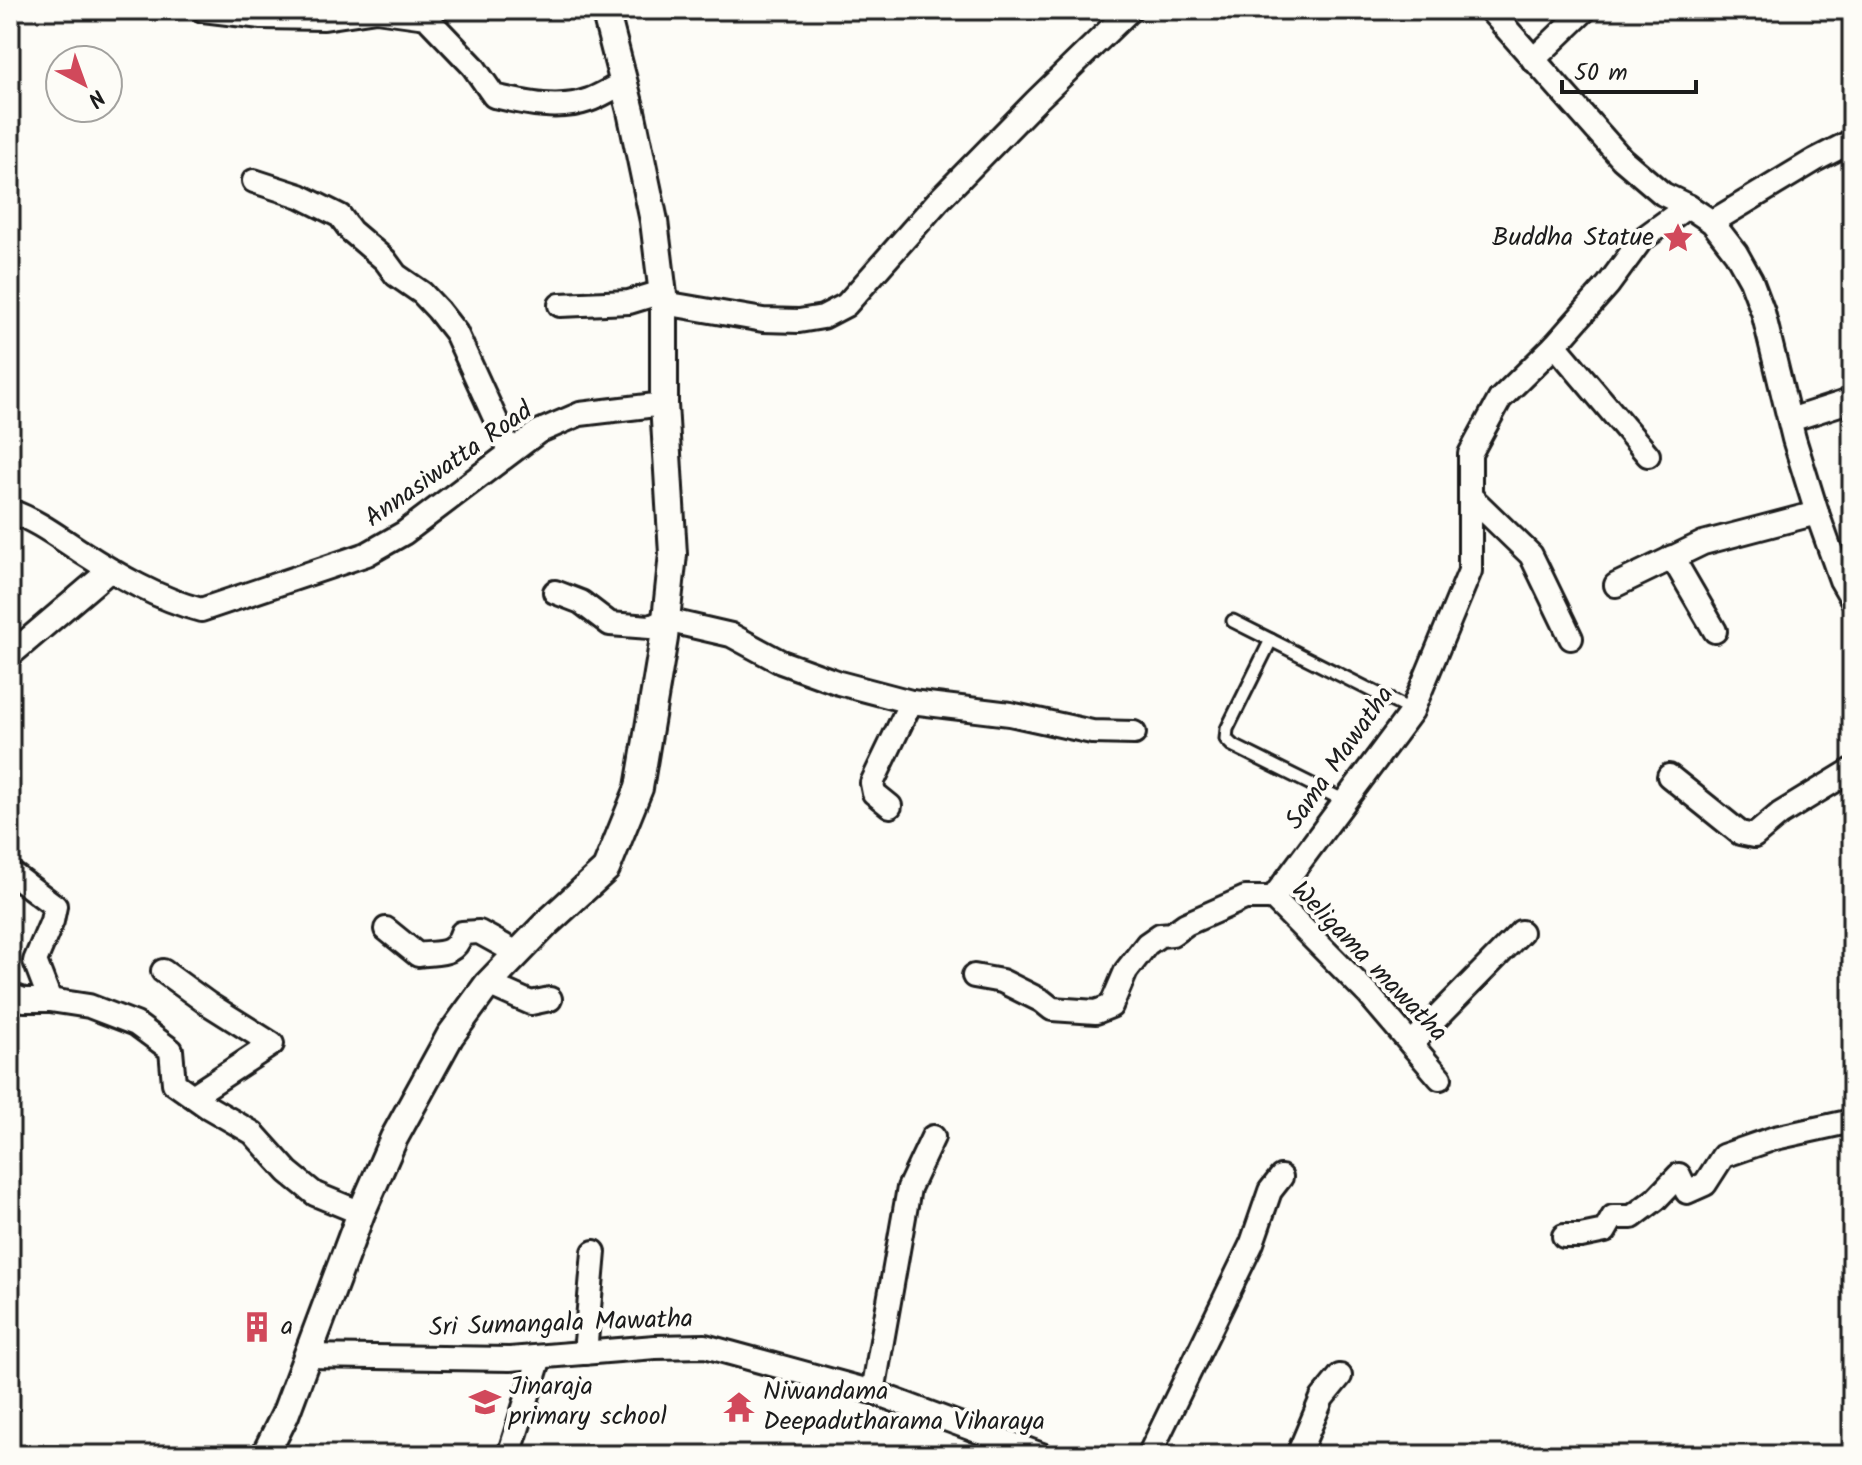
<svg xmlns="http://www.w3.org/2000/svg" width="1862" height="1465" font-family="Kalam,sans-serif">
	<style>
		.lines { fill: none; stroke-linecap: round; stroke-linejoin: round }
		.service-casing { stroke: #1c1c1c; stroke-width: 17 }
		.minor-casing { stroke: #1c1c1c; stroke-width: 28 }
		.tertiary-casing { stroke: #1c1c1c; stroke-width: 32 }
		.service { stroke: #fdfcf7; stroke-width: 11 }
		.minor { stroke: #fdfcf7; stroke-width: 22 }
		.tertiary { stroke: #fdfcf7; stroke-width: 26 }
		.labels { text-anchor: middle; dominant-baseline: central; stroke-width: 8; stroke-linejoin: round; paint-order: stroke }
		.poi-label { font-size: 26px; fill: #1c1c1c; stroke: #fdfcf7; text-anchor: start }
		.street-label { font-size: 26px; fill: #1c1c1c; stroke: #fdfcf7 }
	</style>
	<rect width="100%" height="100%" fill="#fdfcf7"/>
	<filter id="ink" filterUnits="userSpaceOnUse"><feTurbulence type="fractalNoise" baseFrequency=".0125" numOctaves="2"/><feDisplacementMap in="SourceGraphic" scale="16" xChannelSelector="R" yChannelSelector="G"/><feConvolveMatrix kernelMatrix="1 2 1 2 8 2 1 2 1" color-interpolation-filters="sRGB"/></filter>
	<g filter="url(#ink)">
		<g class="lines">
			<defs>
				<g id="service">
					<polyline points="1233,621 1412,711"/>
					<polyline points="1271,640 1227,729 1226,739 1232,745 1345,801"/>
				</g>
				<g id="minor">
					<path d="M203,10L261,17L324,18L376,10L426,17L473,66L494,96C525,103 558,111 589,100C601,96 612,88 624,83"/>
					<polyline points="1490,10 1622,159 1663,194 1688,206 1712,222 1736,253 1751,280 1763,312 1794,439 1817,513 1841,580 1852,599"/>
					<polyline points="1533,60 1585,10"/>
					<polyline points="254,181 300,196 340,216 351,231 385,260 396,275 422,293 438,310 456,333 510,451"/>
					<polyline points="1712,222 1815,160 1852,141"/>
					<polyline points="664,303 763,320 799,321 823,317 846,305 938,201 1036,101 1130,10"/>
					<polyline points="560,305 629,302 662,292"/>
					<polyline points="1555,345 1648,455"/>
					<polyline points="1790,420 1852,400"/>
					<polyline points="1470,496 1531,555 1571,638"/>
					<path d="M10,511C36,520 57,536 80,551C117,575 158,599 201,610L367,554L404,533L538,432L580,414L664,404"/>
					<polyline points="1672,557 1715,631"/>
					<polyline points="1616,585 1703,543 1817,513"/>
					<polyline points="555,592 581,602 610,624 650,627 666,620 731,635 781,662 839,683 911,702 1010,714 1092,732 1134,733"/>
					<polyline points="10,655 110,570"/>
					<polyline points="1669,776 1740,833 1754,836 1780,814 1852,770"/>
					<polyline points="890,806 874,793 872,783 911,702"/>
					<polyline points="10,872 55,906 52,921 35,961 50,1000"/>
					<polyline points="1273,898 1412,711 1470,571 1470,454 1500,399 1555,345 1608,285 1641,240 1688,206"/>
					<path d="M386,929L418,955C439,952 454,957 462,933L479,932L517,953"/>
					<polyline points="163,971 207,1003 272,1044 193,1096"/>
					<polyline points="974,976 1002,981 1042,1001 1052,1009 1096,1012 1111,1006 1126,971 1147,944 1160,935 1172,934 1186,924 1245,898 1273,898 1369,995 1440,1078"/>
					<polyline points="488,984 531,1003 550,999"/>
					<polyline points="10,995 24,1000 50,1000 89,1006 136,1024 171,1050 174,1083 208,1107 253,1133 288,1172 315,1194 361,1213"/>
					<polyline points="1411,1044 1521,932"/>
					<polyline points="1564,1236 1581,1236 1605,1231 1613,1217 1632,1217 1656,1199 1679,1175 1687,1192 1705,1184 1723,1156 1775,1138 1852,1121"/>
					<polyline points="585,1353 594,1252"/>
					<polyline points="306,1356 510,1359 655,1347 705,1346 873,1392 1042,1455"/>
					<polyline points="873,1392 909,1188 933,1137"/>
					<polyline points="509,1455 540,1357"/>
					<polyline points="1149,1455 1252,1243 1270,1191 1281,1177"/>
					<polyline points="1298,1455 1322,1398 1340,1376"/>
				</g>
				<polyline id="tertiary" points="265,1455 285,1415 361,1213 394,1138 450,1036 488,984 546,924 606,869 639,788 664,638 673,554 664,404 664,303 654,221 631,111 605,10"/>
			</defs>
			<use href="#service" class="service-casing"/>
			<use href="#minor" class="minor-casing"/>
			<use href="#tertiary" class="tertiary-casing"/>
			<use href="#service" class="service"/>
			<use href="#minor" class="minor"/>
			<use href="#tertiary" class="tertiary"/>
		</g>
	</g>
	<defs>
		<symbol id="sight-bare" viewBox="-9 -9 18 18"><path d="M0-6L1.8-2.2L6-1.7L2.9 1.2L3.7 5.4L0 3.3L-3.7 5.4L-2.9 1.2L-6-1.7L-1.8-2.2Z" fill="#d1495b" stroke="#fdfcf7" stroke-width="2.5" paint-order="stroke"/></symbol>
		<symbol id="building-bare" viewBox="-9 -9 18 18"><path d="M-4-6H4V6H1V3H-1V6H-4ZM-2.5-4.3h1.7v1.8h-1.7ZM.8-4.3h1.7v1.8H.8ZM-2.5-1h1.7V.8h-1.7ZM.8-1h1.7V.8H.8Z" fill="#d1495b" stroke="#fdfcf7" stroke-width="2.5" paint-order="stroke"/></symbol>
		<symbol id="school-bare" viewBox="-9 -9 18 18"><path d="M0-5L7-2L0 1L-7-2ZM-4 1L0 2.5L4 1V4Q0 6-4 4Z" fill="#d1495b" stroke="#fdfcf7" stroke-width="2.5" paint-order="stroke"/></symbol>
		<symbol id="temple-bare" viewBox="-9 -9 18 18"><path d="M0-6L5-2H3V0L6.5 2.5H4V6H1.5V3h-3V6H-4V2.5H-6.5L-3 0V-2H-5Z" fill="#d1495b" stroke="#fdfcf7" stroke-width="2.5" paint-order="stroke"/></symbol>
	</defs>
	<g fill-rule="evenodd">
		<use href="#sight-bare" x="1656" y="216" width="44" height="44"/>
		<use href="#building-bare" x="235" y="1305" width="44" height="44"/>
		<use href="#school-bare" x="463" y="1380" width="44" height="44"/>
		<use href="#temple-bare" x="717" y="1385" width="44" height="44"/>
	</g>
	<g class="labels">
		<g class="poi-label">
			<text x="1654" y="238" text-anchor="end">Buddha Statue</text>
			<text x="281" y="1327">a</text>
			<text x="509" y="1387">Jinaraja<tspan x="509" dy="30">primary school</tspan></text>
			<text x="763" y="1392">Niwandama<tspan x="763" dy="30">Deepadutharama Viharaya</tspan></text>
		</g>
		<g class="street-label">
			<text transform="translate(449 465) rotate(-35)">Annasiwatta Road</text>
			<text transform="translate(1340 758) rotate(-55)">Sama Mawatha</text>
			<text transform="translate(1369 962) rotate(46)">Weligama mawatha</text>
			<text transform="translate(561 1324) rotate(-2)">Sri Sumangala Mawatha</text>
		</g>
	</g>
	<rect width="1862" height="1465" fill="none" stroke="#fdfcf7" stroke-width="40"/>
	<rect x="20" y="20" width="1822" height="1425" fill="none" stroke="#1c1c1c" stroke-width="3" filter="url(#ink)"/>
	<g transform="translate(84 84) rotate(139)"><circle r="38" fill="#fdfcf7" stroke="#a3a29f" stroke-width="2"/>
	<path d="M0-6L14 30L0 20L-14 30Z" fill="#d1495b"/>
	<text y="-12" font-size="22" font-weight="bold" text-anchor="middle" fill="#1c1c1c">N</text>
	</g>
	<path d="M1562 80v12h134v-12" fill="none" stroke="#1c1c1c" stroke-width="4"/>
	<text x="1574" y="80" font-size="24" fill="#1c1c1c" stroke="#fdfcf7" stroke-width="6" paint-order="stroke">50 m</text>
</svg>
